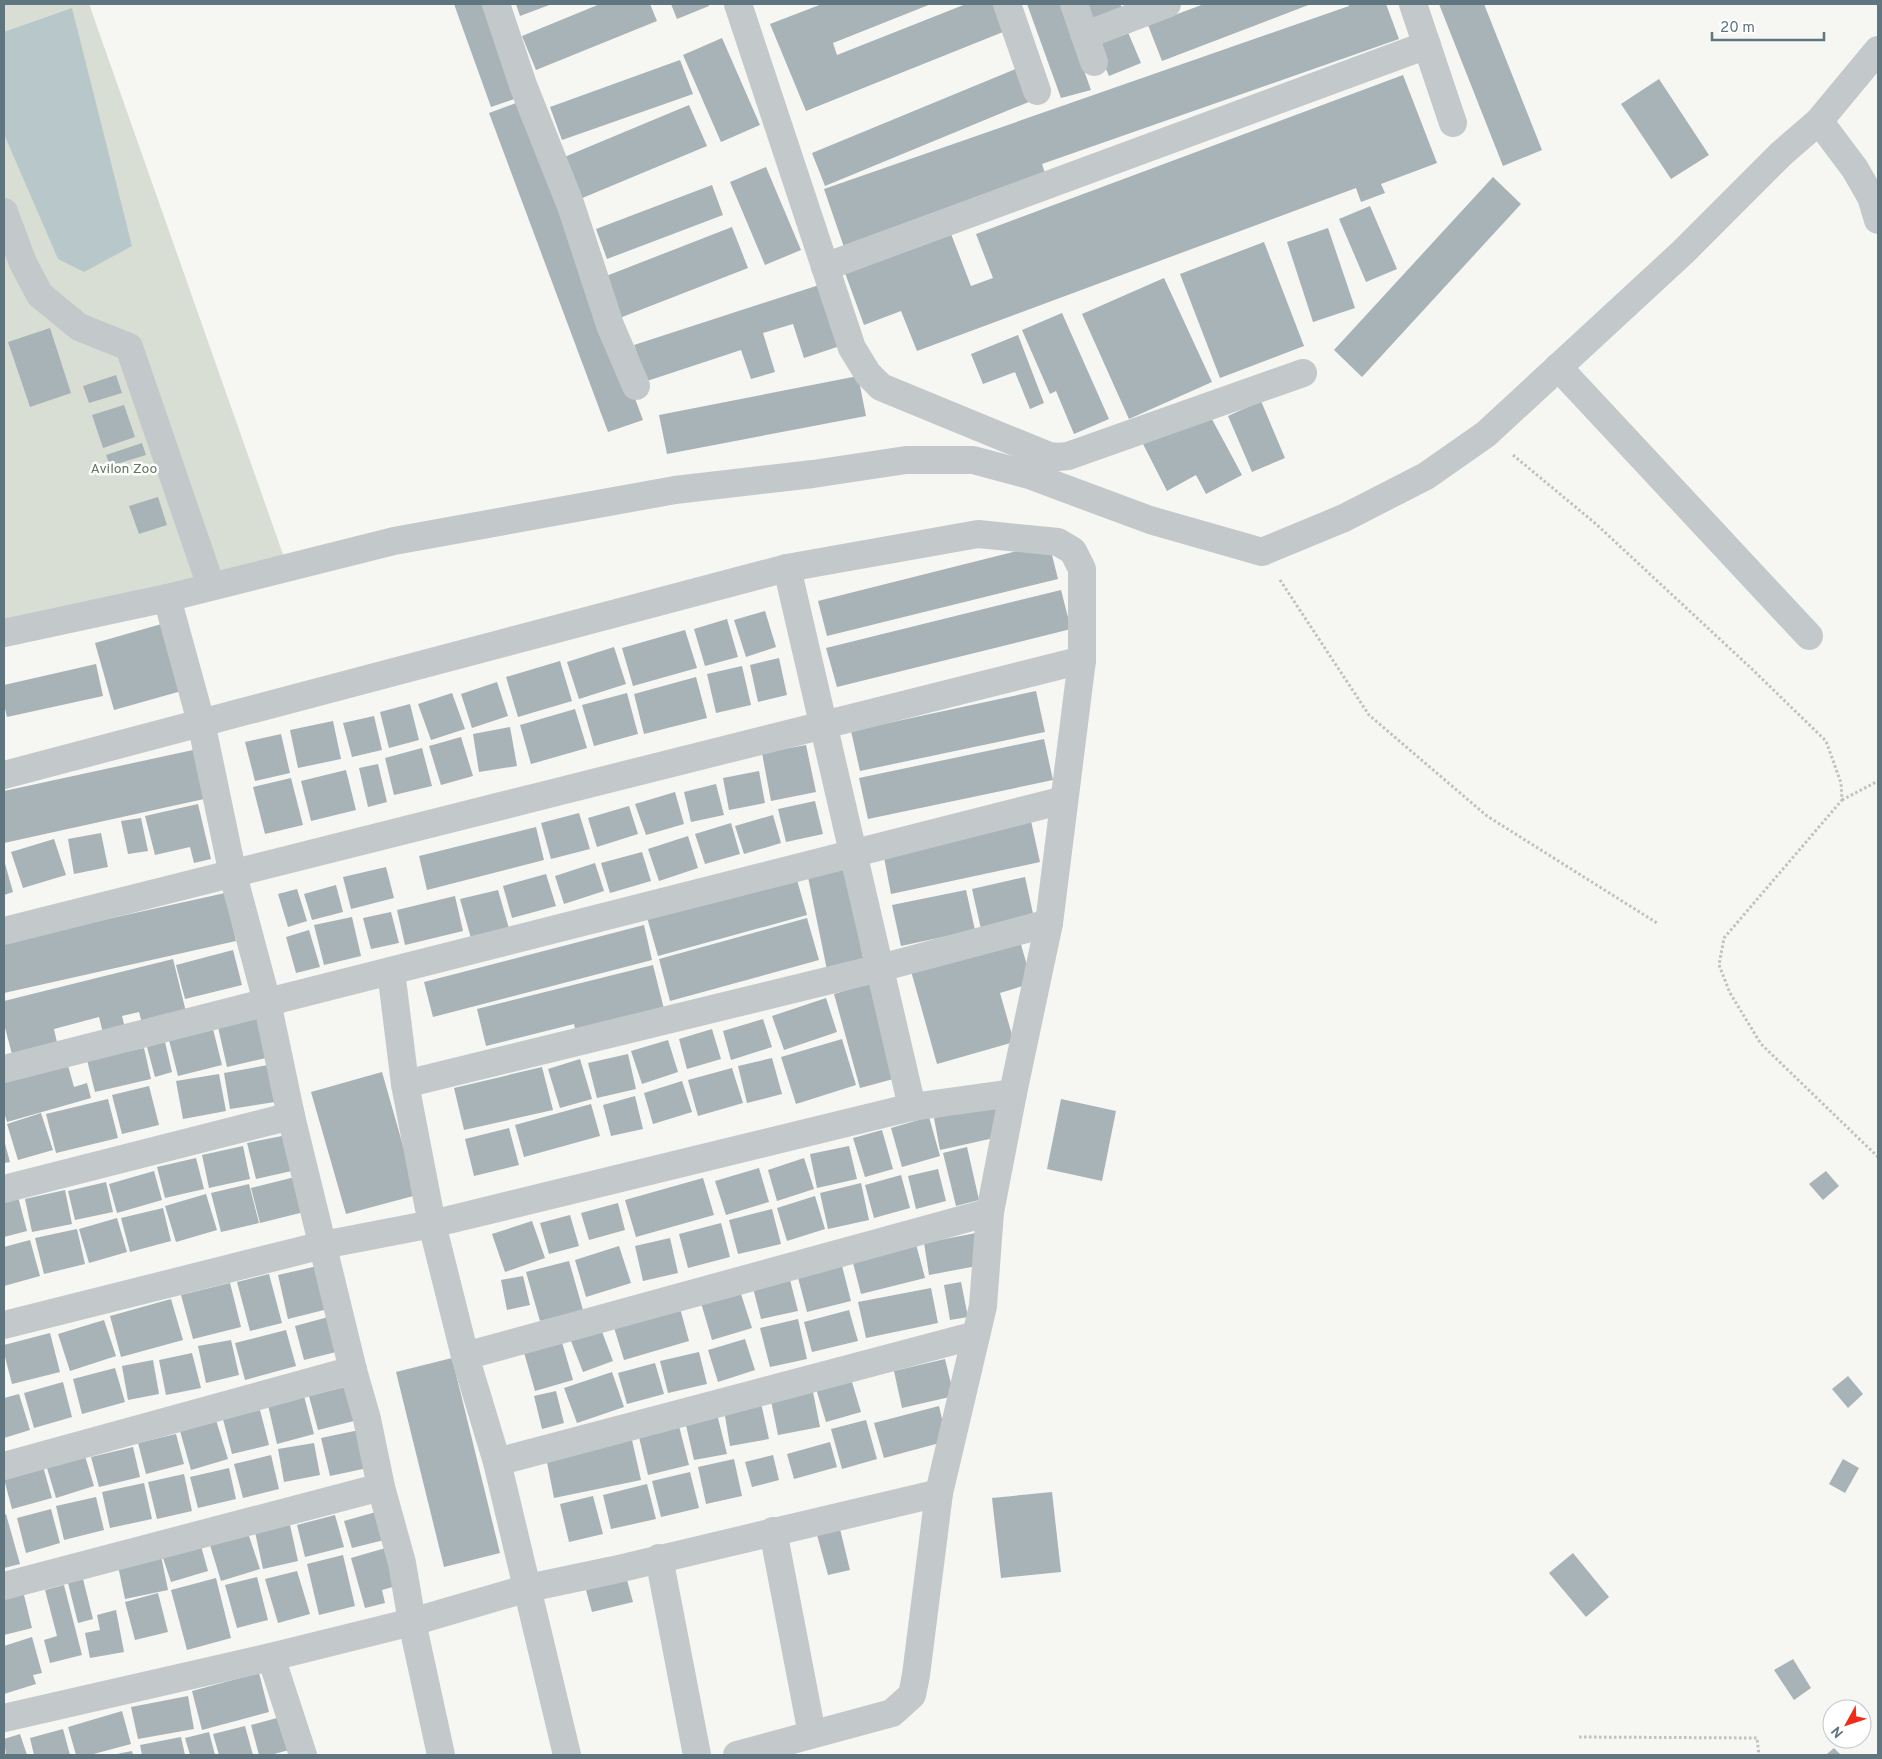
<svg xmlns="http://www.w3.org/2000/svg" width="1882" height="1759" font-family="Overpass,sans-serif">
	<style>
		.green { fill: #d8ded3 }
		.water { fill: #b8c8ca }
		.building { fill: #a7b3b7 }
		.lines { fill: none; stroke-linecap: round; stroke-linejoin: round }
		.path { stroke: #bfc1c3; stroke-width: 3; stroke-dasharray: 2.5 2.5; stroke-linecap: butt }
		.minor { stroke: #c3c8cb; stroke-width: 28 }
		.labels { text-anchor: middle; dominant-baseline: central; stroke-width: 5; stroke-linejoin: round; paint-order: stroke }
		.park-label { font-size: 14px; fill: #66775e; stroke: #fff }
	</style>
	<rect width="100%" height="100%" fill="#f6f6f2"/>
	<polygon class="green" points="4,4 89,4 285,560 4,621"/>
	<polygon class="water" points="72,8 132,246 84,272 58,259 4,134 4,32"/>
	<g class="building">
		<polygon points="454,4 487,4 520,97 491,107"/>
		<polygon points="516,4 552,4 520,16"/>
		<polygon points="600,4 650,4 657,21 536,70 522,36"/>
		<polygon points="671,4 708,4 709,6 677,19"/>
		<polygon points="822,4 931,4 833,43 837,55 966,4 1004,4 1013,28 806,111 770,24"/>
		<polygon points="1027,4 1060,4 1091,90 1061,98"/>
		<polygon points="1084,4 1120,4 1124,12 1095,26"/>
		<polygon points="1204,4 1311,4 1162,61 1148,25"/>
		<polygon points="1348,4 1386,4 1399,39 1042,164 1047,179 845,250 824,189 1349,6"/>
		<polygon points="1439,4 1484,4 1542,150 1503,166"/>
		<polygon points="1127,30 1141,63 1109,76 1095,42"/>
		<polygon points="722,38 760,125 721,142 683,55"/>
		<polygon points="680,60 693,94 562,140 550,107"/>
		<polygon points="1018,68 1031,101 825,186 812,153"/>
		<polygon points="1403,75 1437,163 1381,184 1385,193 1361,202 1356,188 917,351 901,311 864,325 845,273 951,234 971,286 993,278 976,234"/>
		<polygon points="1659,79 1709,155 1671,179 1621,104"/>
		<polygon points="524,100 643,420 608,432 489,113"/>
		<polygon points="689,105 707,146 580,199 562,158"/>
		<polygon points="766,167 801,250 765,265 730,182"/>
		<polygon points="1493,177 1521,204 1362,377 1334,350"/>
		<polygon points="712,185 723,215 607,259 596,229"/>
		<polygon points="1370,206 1397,269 1366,282 1339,219"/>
		<polygon points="732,227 748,268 617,319 601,278"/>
		<polygon points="1328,228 1355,308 1313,322 1287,242"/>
		<polygon points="1264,242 1304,346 1220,378 1180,274"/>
		<polygon points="1164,278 1212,382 1129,419 1082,314"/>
		<polygon points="819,285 840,346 804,358 793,324 763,333 775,372 751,379 741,350 647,381 634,345"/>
		<polygon points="1062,313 1109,419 1074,434 1056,391 1050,394 1022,330"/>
		<polygon points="50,328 71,393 30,407 8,342"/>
		<polygon points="1018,335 1044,403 1030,409 1015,372 983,384 971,354"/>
		<polygon points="116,375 122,393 89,403 83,386"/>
		<polygon points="858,376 866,416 667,454 659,415"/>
		<polygon points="1261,401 1285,458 1252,472 1228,416"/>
		<polygon points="124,405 135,437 103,448 92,415"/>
		<polygon points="1207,410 1242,475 1206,494 1196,475 1167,491 1143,444"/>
		<polygon points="142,443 146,455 110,466 106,455"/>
		<polygon points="158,497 167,525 139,534 129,506"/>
		<polygon points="1049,543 1058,579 827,636 818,601"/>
		<polygon points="1061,590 1071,629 837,687 826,648"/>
		<polygon points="765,611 776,647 746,657 734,620"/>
		<polygon points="727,619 738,657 705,666 694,629"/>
		<polygon points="165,623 185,690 114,710 95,643"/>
		<polygon points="685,630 697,668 633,686 622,648"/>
		<polygon points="614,647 626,684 579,699 567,662"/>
		<polygon points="779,658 787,695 758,702 750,665"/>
		<polygon points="560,661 572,701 518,717 506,677"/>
		<polygon points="96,664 103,696 7,717 4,704 4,685"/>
		<polygon points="742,666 751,705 716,713 707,674"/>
		<polygon points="696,677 707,718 644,734 634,694"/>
		<polygon points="497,682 508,716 472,728 461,694"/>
		<polygon points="1036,691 1045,732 860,771 851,731"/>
		<polygon points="452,693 465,729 431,740 418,704"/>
		<polygon points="627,693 638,734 594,746 582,705"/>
		<polygon points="410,704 419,740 389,748 380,712"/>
		<polygon points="575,709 587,748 531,764 520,725"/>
		<polygon points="374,716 382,750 352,757 343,723"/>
		<polygon points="333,721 341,759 298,768 290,730"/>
		<polygon points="510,727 517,766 479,772 473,734"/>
		<polygon points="281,734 290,773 255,781 245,742"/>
		<polygon points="461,737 473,776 441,785 429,746"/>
		<polygon points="1044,739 1053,780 868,819 859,778"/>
		<polygon points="806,745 816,792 771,801 762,753"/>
		<polygon points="422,748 432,786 394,795 385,758"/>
		<polygon points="193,750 204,799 4,843 4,791"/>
		<polygon points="378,764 387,802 368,807 359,768"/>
		<polygon points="346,770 356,810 311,821 301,781"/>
		<polygon points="759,771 765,803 729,810 723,778"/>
		<polygon points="291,778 303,825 265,834 253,787"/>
		<polygon points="716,784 724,815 691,822 684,792"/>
		<polygon points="675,792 684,824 646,835 635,804"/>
		<polygon points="815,801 823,834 786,842 778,809"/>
		<polygon points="198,804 211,859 194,863 190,847 155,855 145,816"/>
		<polygon points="629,806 638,834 597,847 588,818"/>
		<polygon points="579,813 590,849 551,859 541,823"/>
		<polygon points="773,815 781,843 744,854 735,826"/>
		<polygon points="141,818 148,851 128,854 121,821"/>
		<polygon points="1031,821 1040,862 891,894 883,852"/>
		<polygon points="731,823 740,854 705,864 695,834"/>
		<polygon points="536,827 544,860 427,890 419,856"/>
		<polygon points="101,833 108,867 74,874 68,839"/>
		<polygon points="688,836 698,868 659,881 648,849"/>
		<polygon points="54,839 66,875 23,888 11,852"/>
		<polygon points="642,852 651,881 610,893 601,863"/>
		<polygon points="4,860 13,892 4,895"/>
		<polygon points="595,863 604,891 564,904 555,876"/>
		<polygon points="845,864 864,963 827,970 807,872"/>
		<polygon points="386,867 394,898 351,909 343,877"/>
		<polygon points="795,873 807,915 658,956 646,914"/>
		<polygon points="546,874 556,906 512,918 503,886"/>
		<polygon points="1025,877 1034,918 981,929 972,889"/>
		<polygon points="336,885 343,912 312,920 304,894"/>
		<polygon points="297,889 307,921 288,927 278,894"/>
		<polygon points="498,890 510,932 472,942 460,899"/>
		<polygon points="966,890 975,930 901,946 892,905"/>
		<polygon points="225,893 236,941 4,993 4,942"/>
		<polygon points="455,896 463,931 405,945 397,910"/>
		<polygon points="391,912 399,943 371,949 363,918"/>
		<polygon points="352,917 361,956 324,965 314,925"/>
		<polygon points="807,918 819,960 670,1001 659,959"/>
		<polygon points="644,925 652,960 433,1017 424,982"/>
		<polygon points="309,930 320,967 296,973 286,937"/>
		<polygon points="1020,941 1032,983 1000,993 1014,1042 937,1064 911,971"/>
		<polygon points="233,950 242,985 185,999 176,965"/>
		<polygon points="173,959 187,1016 143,1027 139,1012 122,1016 125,1028 103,1033 99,1017 54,1029 58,1047 13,1058 4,1024 4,1001"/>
		<polygon points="653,965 666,1017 577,1038 574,1024 486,1046 477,1009"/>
		<polygon points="870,983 897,1078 860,1088 834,994"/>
		<polygon points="826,998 837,1032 784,1050 772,1016"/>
		<polygon points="266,1017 275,1056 227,1067 218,1027"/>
		<polygon points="763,1019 772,1047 731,1060 723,1031"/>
		<polygon points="213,1029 222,1065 178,1076 169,1040"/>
		<polygon points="712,1029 721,1059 687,1069 679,1039"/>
		<polygon points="842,1039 856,1085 796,1104 781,1057"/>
		<polygon points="668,1040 678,1072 642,1084 631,1051"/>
		<polygon points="165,1042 172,1072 155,1077 147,1047"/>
		<polygon points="144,1048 151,1079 95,1092 87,1060"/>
		<polygon points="628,1054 636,1089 597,1098 588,1063"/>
		<polygon points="772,1058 782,1094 747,1103 738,1066"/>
		<polygon points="580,1059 592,1099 560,1108 548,1069"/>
		<polygon points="67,1062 74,1087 87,1083 91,1098 7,1122 4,1112 4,1080"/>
		<polygon points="268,1065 275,1102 230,1109 224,1073"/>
		<polygon points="542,1067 553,1110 464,1130 454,1088"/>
		<polygon points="732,1068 743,1103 698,1116 688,1080"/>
		<polygon points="382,1072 417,1195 346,1214 311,1092"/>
		<polygon points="219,1074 226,1111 183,1119 176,1081"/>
		<polygon points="682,1081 692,1112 653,1124 644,1093"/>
		<polygon points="149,1086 159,1125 122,1134 112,1095"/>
		<polygon points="635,1096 643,1129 611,1136 603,1105"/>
		<polygon points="108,1099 118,1138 56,1153 46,1114"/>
		<polygon points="1061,1099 1116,1111 1102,1181 1047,1169"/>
		<polygon points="591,1104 600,1136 524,1157 515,1125"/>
		<polygon points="997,1104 1003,1136 940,1150 934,1118"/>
		<polygon points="41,1113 53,1150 18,1160 7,1124"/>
		<polygon points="929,1117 940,1156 902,1167 891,1128"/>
		<polygon points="509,1128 519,1165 474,1176 465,1139"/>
		<polygon points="882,1130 893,1169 865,1177 853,1138"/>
		<polygon points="287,1135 296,1170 256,1179 247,1143"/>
		<polygon points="4,1140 10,1162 4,1163"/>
		<polygon points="243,1146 250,1179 209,1188 202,1155"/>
		<polygon points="849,1146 857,1179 817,1188 810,1154"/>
		<polygon points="967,1147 979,1200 956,1206 943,1153"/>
		<polygon points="196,1158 204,1189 165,1198 157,1167"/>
		<polygon points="804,1158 814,1189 777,1201 768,1170"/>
		<polygon points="759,1168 769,1202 726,1215 715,1181"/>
		<polygon points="938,1169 946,1201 916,1209 908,1176"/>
		<polygon points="154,1171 162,1200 117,1213 109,1184"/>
		<polygon points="1826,1171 1839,1186 1823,1200 1809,1184"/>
		<polygon points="901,1175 910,1208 874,1218 865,1185"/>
		<polygon points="299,1176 308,1211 260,1223 251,1188"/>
		<polygon points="703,1178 714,1215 636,1237 625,1200"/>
		<polygon points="106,1182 113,1212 75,1220 68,1191"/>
		<polygon points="861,1183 869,1220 828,1229 820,1193"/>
		<polygon points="249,1184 259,1223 221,1232 211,1193"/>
		<polygon points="16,1189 27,1231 4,1237 4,1192"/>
		<polygon points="65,1190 72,1224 32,1232 25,1199"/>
		<polygon points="206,1194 217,1230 176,1242 165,1206"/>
		<polygon points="815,1196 825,1229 787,1241 777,1208"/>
		<polygon points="618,1203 625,1230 589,1240 581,1213"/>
		<polygon points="163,1208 171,1241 130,1252 121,1218"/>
		<polygon points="772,1209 781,1244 738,1254 729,1220"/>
		<polygon points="570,1215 579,1246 549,1254 540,1223"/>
		<polygon points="117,1218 127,1252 89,1263 79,1229"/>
		<polygon points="532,1221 545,1258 505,1272 492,1234"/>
		<polygon points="721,1223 730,1257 688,1268 679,1234"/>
		<polygon points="77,1229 85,1264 44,1274 35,1238"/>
		<polygon points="976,1233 982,1265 929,1275 924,1243"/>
		<polygon points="670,1238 678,1273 643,1281 635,1246"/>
		<polygon points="30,1240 40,1276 4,1286 4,1247"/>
		<polygon points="916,1244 925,1278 861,1294 852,1259"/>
		<polygon points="619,1246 631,1283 586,1297 575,1260"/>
		<polygon points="840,1258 851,1301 807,1312 796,1270"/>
		<polygon points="569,1261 583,1310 540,1321 526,1272"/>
		<polygon points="322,1265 332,1308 288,1319 278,1275"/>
		<polygon points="269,1274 282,1323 250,1331 237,1282"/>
		<polygon points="523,1276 530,1305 507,1310 501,1280"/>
		<polygon points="789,1276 798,1311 761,1319 752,1284"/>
		<polygon points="961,1282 968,1317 950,1320 944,1285"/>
		<polygon points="230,1283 241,1327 193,1339 181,1295"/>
		<polygon points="931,1288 938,1323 866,1338 858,1302"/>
		<polygon points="740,1291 752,1328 712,1340 701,1303"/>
		<polygon points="171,1299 183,1340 121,1357 110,1316"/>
		<polygon points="678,1301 689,1341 624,1360 612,1321"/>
		<polygon points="849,1310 858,1341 812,1352 804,1322"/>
		<polygon points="332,1316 340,1351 304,1360 295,1326"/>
		<polygon points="798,1319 807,1359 770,1367 760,1328"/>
		<polygon points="104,1320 116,1356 70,1371 58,1334"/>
		<polygon points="601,1329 613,1361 583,1372 571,1341"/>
		<polygon points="286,1330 296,1366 245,1380 235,1343"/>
		<polygon points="50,1333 60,1372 12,1384 4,1353 4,1345"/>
		<polygon points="561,1339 573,1380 535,1391 523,1349"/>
		<polygon points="745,1339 755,1370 718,1382 708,1350"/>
		<polygon points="231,1340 239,1375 206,1383 198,1346"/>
		<polygon points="699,1352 707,1384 668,1393 660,1361"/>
		<polygon points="192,1353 201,1388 166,1395 159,1360"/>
		<polygon points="452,1358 500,1553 444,1567 396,1372"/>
		<polygon points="945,1359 954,1396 902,1408 894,1371"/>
		<polygon points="153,1360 159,1394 128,1400 122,1366"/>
		<polygon points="655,1363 664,1394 627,1404 618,1373"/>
		<polygon points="115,1368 125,1402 82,1414 73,1379"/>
		<polygon points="612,1372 624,1407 577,1423 564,1388"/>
		<polygon points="849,1372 861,1412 826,1422 814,1382"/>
		<polygon points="1848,1376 1863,1394 1848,1408 1832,1389"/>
		<polygon points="63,1382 72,1417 34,1428 24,1393"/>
		<polygon points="353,1385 362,1419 318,1430 309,1396"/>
		<polygon points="812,1387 820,1427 778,1435 770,1396"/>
		<polygon points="556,1391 564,1423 542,1429 534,1396"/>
		<polygon points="19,1394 30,1430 4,1438 4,1398"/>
		<polygon points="304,1396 314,1434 277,1444 268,1405"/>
		<polygon points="761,1403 769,1439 730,1446 724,1410"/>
		<polygon points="939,1406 947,1441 884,1458 874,1423"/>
		<polygon points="260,1410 269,1445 232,1454 223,1419"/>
		<polygon points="717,1414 727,1454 694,1460 685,1421"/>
		<polygon points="216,1420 228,1459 191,1470 180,1431"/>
		<polygon points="866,1420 877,1459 842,1469 831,1429"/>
		<polygon points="679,1426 689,1465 648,1475 639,1437"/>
		<polygon points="364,1429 372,1467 330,1476 321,1438"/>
		<polygon points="176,1434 184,1464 146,1474 138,1443"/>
		<polygon points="632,1440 641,1480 554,1498 546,1457"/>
		<polygon points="830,1442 837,1467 794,1479 787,1454"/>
		<polygon points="314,1443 320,1475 284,1482 278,1449"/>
		<polygon points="133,1447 140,1477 99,1487 91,1457"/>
		<polygon points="271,1455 279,1489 243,1498 234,1464"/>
		<polygon points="773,1455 779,1480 752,1487 745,1462"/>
		<polygon points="85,1456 94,1486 56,1498 47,1468"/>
		<polygon points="734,1459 742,1496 706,1504 698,1467"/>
		<polygon points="1843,1459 1859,1468 1845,1493 1829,1484"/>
		<polygon points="42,1463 52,1498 12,1509 4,1479"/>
		<polygon points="229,1468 236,1499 198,1508 190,1477"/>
		<polygon points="690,1472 699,1508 661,1517 652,1481"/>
		<polygon points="184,1474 192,1511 157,1519 148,1482"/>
		<polygon points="144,1483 152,1519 110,1528 102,1492"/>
		<polygon points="647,1484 656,1519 611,1529 603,1495"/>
		<polygon points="1052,1492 1061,1572 1001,1578 992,1498"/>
		<polygon points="593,1496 603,1534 569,1542 560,1504"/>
		<polygon points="96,1497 104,1530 64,1540 56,1506"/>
		<polygon points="51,1509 60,1543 26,1553 17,1518"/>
		<polygon points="376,1512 384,1540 352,1548 344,1521"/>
		<polygon points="6,1514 20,1564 4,1568 4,1515"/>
		<polygon points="335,1515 344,1547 305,1557 297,1525"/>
		<polygon points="290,1525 298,1561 263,1569 255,1532"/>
		<polygon points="840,1529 850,1570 828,1575 817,1535"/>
		<polygon points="248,1533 260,1569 221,1581 210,1545"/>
		<polygon points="201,1546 208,1571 171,1582 163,1558"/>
		<polygon points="389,1547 400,1585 382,1590 385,1603 365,1608 351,1558"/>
		<polygon points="1573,1553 1609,1597 1586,1617 1549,1573"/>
		<polygon points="343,1555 355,1606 319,1615 307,1564"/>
		<polygon points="161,1556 168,1590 125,1599 118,1566"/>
		<polygon points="297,1571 310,1614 278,1623 265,1579"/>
		<polygon points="257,1577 268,1620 237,1628 225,1585"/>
		<polygon points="216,1578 231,1638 187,1650 171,1590"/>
		<polygon points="83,1579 93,1619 78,1623 68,1583"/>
		<polygon points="627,1580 633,1602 592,1612 586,1590"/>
		<polygon points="64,1585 82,1655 50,1663 44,1640 57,1636 45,1590"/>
		<polygon points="23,1591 32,1628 4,1635 4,1596"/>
		<polygon points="158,1593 168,1632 135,1640 125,1602"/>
		<polygon points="116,1610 124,1652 90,1658 85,1633 100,1630 97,1615"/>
		<polygon points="32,1637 42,1673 33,1675 36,1684 4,1694 4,1646"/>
		<polygon points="1793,1659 1811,1688 1794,1700 1774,1670"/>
		<polygon points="259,1673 269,1712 202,1730 192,1691"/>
		<polygon points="188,1696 194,1729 138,1739 131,1707"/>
		<polygon points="122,1711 131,1744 90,1755 76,1755 68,1727"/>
		<polygon points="288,1715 297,1748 270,1755 259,1755 251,1725"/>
		<polygon points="245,1726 253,1755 219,1755 213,1734"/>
		<polygon points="63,1729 70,1755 34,1755 30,1738"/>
		<polygon points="209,1732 215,1755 190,1755 185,1738"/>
		<polygon points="20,1734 27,1755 6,1755 4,1739"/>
		<polygon points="181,1737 185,1755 142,1755 140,1745"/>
		<polygon points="1840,1739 1856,1739 1857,1742 1841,1744"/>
		<polygon points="1834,1748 1841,1755 1828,1755 1827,1754"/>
		<polygon points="132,1751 133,1755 117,1755 117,1754"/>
	</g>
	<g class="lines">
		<g class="path">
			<polyline points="1513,455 1596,524 1753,670 1826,741 1841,783 1842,800 1724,938 1719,965 1730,993 1761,1044 1878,1157"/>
			<polyline points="1280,580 1369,715 1487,816 1657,923"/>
			<polyline points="1842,800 1878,781"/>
			<polyline points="1579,1737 1757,1738 1759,1755"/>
		</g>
		<g class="minor">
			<polyline points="496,4 523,85 571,206 610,325 636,386"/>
			<polyline points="738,4 852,348 868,374 881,387 1049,456 1058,457 1068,456 1303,373"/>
			<polyline points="1007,4 1037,91"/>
			<polyline points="1074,4 1094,62"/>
			<polyline points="1413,4 1453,123"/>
			<polyline points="1084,34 1099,30 1167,4"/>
			<polyline points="1819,121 1855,169 1871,197 1878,220"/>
			<polyline points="4,212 23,263 40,295 79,327 129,347 211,586"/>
			<polyline points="825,267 1427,45"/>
			<polyline points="1558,367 1809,636"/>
			<polyline points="787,568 912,1107"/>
			<polyline points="167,598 201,722 233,875 267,1002 291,1116 353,1370 367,1419 381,1487 402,1563 412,1622 441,1755"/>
			<polyline points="4,633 167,598 394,541 675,490 813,474 906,460 973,460 1029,475 1150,520 1262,552 1344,518 1426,476 1486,434 1683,252 1781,154 1819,121 1878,50"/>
			<polyline points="4,775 787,568 978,534 1058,542 1073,551 1082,569 1082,660 1049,923 1013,1093 990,1212 983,1306 939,1493 916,1675 912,1695 892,1713 737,1755"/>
			<path d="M4,931C364,843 722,748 1082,660"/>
			<polyline points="391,971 405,1084 432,1224 465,1356 497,1462 567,1755"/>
			<polyline points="4,1069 1064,800"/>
			<polyline points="405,1084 880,968 1049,923"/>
			<polyline points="4,1189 291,1116"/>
			<polyline points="4,1325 323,1245 432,1224 912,1107 1013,1093"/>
			<polyline points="465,1356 990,1212"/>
			<polyline points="497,1462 976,1335"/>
			<polyline points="4,1466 353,1370"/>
			<polyline points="773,1531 812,1734"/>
			<polyline points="659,1558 697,1755"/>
			<polyline points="4,1586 381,1487"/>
			<polyline points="271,1657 303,1755"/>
			<polyline points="4,1718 271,1657 412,1622 528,1588 614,1570 939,1493"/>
		</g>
	</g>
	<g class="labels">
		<g class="park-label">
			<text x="124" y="469">Avilon Zoo</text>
		</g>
	</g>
	<rect width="1882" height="1759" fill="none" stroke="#5f7680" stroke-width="10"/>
	<g transform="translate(1847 1724) rotate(230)"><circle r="24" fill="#ffffff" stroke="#bfc8cc"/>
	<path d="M0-4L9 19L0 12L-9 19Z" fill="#ef2c1a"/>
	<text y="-8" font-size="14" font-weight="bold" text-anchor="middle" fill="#5f7680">N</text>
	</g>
	<path d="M1712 32v8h112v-8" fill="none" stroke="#5f7680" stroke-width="2.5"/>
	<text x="1720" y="32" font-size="15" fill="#5f7680" stroke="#ffffff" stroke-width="4" paint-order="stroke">20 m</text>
</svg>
